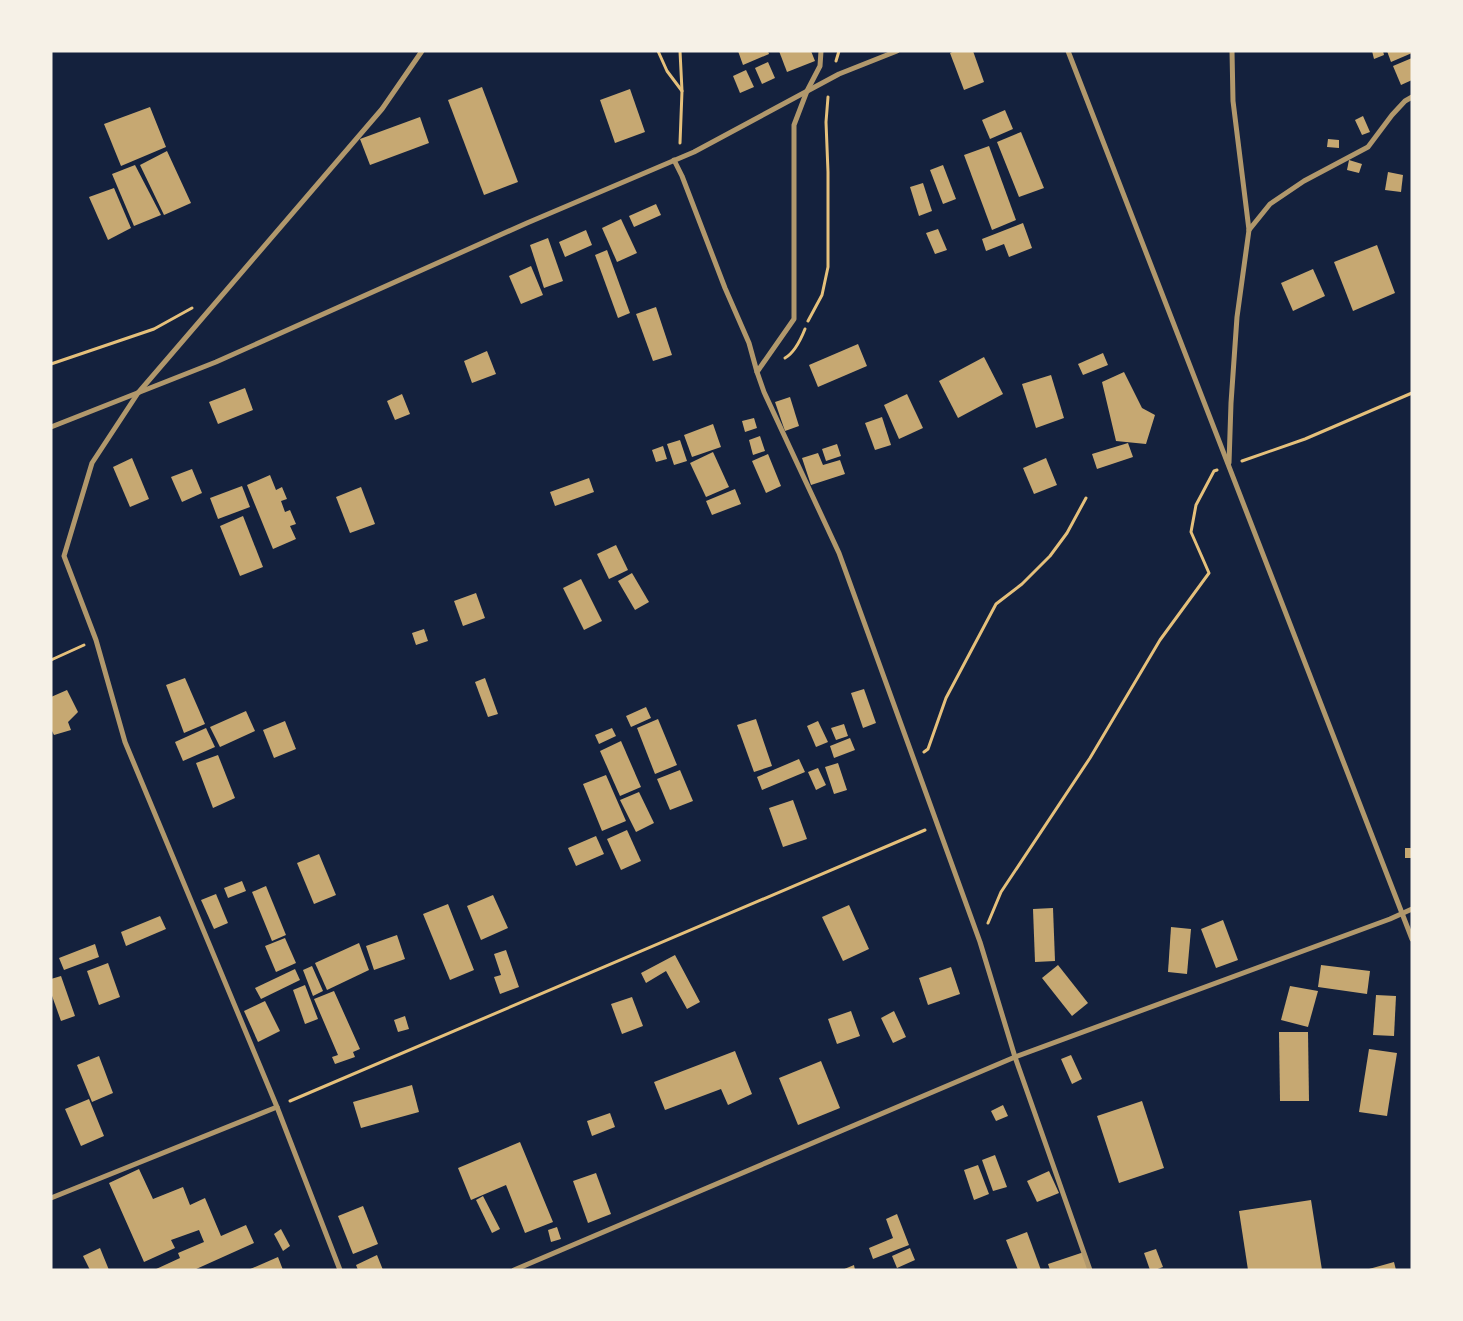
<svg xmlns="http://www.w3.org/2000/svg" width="1463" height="1321" font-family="Signika,sans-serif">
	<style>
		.building { fill: #c6a872 }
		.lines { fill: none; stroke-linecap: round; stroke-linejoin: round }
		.path { stroke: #e5c07b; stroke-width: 3 }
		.minor { stroke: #b1986c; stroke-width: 5 }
	</style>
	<rect width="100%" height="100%" fill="#14213d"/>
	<g class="building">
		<polygon points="738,51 768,51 769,54 743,65"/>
		<polygon points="779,51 811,51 815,61 787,72"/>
		<polygon points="954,51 973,51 984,82 964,90 950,53"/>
		<polygon points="1372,51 1383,51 1384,55 1374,59"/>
		<polygon points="1387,51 1412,51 1412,53 1391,62"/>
		<polygon points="1412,58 1412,80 1401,85 1393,66"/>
		<polygon points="768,62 775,78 762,84 755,68"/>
		<polygon points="746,70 754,87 740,93 733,76"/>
		<polygon points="482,87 518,182 484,195 448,100"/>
		<polygon points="630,89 645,132 615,143 600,100"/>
		<polygon points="150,107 166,147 121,166 104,124"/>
		<polygon points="1005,110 1013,129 990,139 982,120"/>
		<polygon points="1363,116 1370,132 1362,135 1355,120"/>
		<polygon points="420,117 429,143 370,165 360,139"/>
		<polygon points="1021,132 1044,188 1019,197 997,142"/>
		<polygon points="1328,139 1339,140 1339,148 1327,147"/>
		<polygon points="989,146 1016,220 992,230 964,155"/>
		<polygon points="167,151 191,203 164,215 140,165"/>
		<polygon points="1349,160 1362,164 1359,173 1347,170"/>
		<polygon points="135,165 161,215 134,226 112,174"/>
		<polygon points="943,165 956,199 943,204 930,170"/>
		<polygon points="1388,172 1403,175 1401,192 1385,190"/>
		<polygon points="923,183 932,211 919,216 910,187"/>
		<polygon points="114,188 131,228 108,240 89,197"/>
		<polygon points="656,204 661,215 634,227 629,216"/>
		<polygon points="621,219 637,253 617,262 602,228"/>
		<polygon points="1023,223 1032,248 1009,257 1004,244 986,251 982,239"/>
		<polygon points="938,229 947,250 935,254 926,233"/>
		<polygon points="586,230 592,245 565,257 559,242"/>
		<polygon points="548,238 563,281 544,288 530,245"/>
		<polygon points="1377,245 1395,293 1353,311 1334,262"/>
		<polygon points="607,250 630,313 618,318 595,255"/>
		<polygon points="531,266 543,295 521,304 509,276"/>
		<polygon points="1313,269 1325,296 1293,311 1281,283"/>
		<polygon points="656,307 672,355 653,361 636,314"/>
		<polygon points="858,344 867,366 818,387 809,365"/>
		<polygon points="487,351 496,374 472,383 464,361"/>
		<polygon points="1103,353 1108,365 1083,375 1078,364"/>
		<polygon points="984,357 1003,394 958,418 939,381"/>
		<polygon points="1124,372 1142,408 1155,415 1146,444 1116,441 1102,382"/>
		<polygon points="1051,375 1064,418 1036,428 1022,384"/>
		<polygon points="245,388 253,410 218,424 209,402"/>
		<polygon points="402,394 410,414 395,420 387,401"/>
		<polygon points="907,394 923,428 899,439 884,405"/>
		<polygon points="790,397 799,426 785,431 775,402"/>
		<polygon points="882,417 891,445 875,450 865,423"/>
		<polygon points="754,418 757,428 745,432 742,421"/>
		<polygon points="713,424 721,447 692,457 684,435"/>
		<polygon points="760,436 765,451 753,455 749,440"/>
		<polygon points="680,440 687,461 674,465 667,444"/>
		<polygon points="1128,443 1133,457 1097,469 1092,454"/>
		<polygon points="837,444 841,456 826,461 822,449"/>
		<polygon points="663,446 667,459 656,462 652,450"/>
		<polygon points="713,452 729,487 706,497 690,463"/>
		<polygon points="818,453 823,465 840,460 845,474 811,485 802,458"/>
		<polygon points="768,454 781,486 766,493 752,461"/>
		<polygon points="132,458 149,499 130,507 113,467"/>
		<polygon points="1046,458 1057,485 1034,494 1023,468"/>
		<polygon points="192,469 202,493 182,502 171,477"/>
		<polygon points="270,475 276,490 282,487 287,499 281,501 285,512 290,510 296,524 290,526 296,539 273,549 247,485"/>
		<polygon points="589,478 594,492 555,506 550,492"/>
		<polygon points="242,486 250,507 218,519 210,498"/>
		<polygon points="361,487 375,524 350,533 336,497"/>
		<polygon points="735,489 741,504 712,515 706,501"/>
		<polygon points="243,516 263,567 240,576 220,526"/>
		<polygon points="616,545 628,570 609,579 597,554"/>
		<polygon points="632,573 649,602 635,610 618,581"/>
		<polygon points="581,579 602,621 584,630 563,588"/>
		<polygon points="476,593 485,618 463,626 454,601"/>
		<polygon points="424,629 428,641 416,645 412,633"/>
		<polygon points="185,678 205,724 184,733 166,685"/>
		<polygon points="485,678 498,714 488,717 475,682"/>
		<polygon points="864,689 876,723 863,728 851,693"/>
		<polygon points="67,690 78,712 68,722 71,730 54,735 51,729 51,697"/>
		<polygon points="646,707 651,718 631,727 626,716"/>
		<polygon points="246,711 255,731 220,747 210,727"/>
		<polygon points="658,719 677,765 655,774 637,728"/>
		<polygon points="756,719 772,766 754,772 737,725"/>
		<polygon points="285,721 296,749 274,758 263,730"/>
		<polygon points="818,721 828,742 816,747 807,726"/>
		<polygon points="844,724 848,736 836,740 831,728"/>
		<polygon points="206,728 215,747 183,761 175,742"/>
		<polygon points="612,728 616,736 599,744 595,735"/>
		<polygon points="850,738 855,750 834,758 830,746"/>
		<polygon points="621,741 641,787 620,796 600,751"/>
		<polygon points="218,755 235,798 213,808 196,763"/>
		<polygon points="799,759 805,772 762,790 757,777"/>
		<polygon points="838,763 847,790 834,794 825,767"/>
		<polygon points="818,768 826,785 816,790 808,772"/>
		<polygon points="680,770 693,801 670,810 657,779"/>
		<polygon points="606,775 626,821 602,831 583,784"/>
		<polygon points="639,792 654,823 636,832 620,800"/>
		<polygon points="793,800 807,839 783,847 769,808"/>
		<polygon points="627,830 641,861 621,870 607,839"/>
		<polygon points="596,836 604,854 576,866 568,848"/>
		<rect x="1405" y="848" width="7" height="10"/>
		<polygon points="319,854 336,895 314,904 297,863"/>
		<polygon points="242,881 246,891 228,898 224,888"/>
		<polygon points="266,886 286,935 272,941 252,892"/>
		<polygon points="216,894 228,923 214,929 201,900"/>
		<polygon points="493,895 508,928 481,940 467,906"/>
		<polygon points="448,904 474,970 450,980 423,914"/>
		<polygon points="849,905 869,949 843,961 822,917"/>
		<polygon points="1053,908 1055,961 1035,962 1033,909"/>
		<polygon points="160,916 166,929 126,946 121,932"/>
		<polygon points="1223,920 1238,960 1216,968 1201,929"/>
		<polygon points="1171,927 1191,929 1187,974 1168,972"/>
		<polygon points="397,935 405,959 374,970 366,946"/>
		<polygon points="285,938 296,963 276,972 265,946"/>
		<polygon points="359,943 369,970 327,990 315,963"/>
		<polygon points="95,944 99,957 64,970 59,958"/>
		<polygon points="506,950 519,987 500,994 494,977 501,975 494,954"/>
		<polygon points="675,955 700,1002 687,1009 666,971 646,983 641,973"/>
		<polygon points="108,963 120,997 99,1005 87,971"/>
		<polygon points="1058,965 1088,1003 1072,1016 1042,978"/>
		<polygon points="1321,965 1370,971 1367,994 1318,987"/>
		<polygon points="312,966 323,991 313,996 303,970"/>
		<polygon points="951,967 960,994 928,1005 919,978"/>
		<polygon points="295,969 300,980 261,999 255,988"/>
		<polygon points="61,976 75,1016 61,1021 51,993 51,979"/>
		<polygon points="305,985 318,1019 305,1024 293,990"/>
		<polygon points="1290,986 1318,991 1308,1027 1281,1020"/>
		<polygon points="334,991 360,1049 353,1052 355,1057 335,1064 332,1057 338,1055 314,999"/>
		<polygon points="1376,995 1396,996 1394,1036 1373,1035"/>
		<polygon points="632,997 643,1026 622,1034 611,1004"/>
		<polygon points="265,1001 280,1031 258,1042 244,1011"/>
		<polygon points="851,1011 860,1036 837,1044 828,1019"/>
		<polygon points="894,1011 906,1037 893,1043 881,1018"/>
		<polygon points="405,1016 409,1029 398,1032 394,1020"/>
		<polygon points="1279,1032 1308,1032 1309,1101 1280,1101"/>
		<polygon points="1369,1049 1397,1053 1387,1116 1359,1112"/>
		<polygon points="735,1051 752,1094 728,1105 721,1089 665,1110 654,1082"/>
		<polygon points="1071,1055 1082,1079 1072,1084 1061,1059"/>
		<polygon points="99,1056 113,1093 92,1102 77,1065"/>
		<polygon points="821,1061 840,1108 798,1125 779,1078"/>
		<polygon points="412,1085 419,1112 361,1128 353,1102"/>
		<polygon points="89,1099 104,1136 81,1146 65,1109"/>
		<polygon points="1142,1101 1164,1168 1119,1183 1097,1116"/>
		<polygon points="1003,1105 1008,1116 996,1121 991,1111"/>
		<polygon points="610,1113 615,1127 592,1136 587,1121"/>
		<polygon points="520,1142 553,1222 525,1233 506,1185 471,1200 458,1168"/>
		<polygon points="995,1155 1007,1187 993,1191 982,1160"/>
		<polygon points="978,1165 989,1194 974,1200 964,1170"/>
		<polygon points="139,1169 153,1199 183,1187 190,1205 205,1198 221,1236 246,1225 254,1243 194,1270 154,1270 180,1258 178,1253 204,1242 199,1230 171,1240 175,1248 144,1262 109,1183"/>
		<polygon points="1049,1171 1059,1193 1037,1202 1027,1181"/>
		<polygon points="596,1173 611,1214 588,1223 573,1181"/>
		<polygon points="483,1196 500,1229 492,1233 476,1200"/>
		<polygon points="1311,1200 1322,1270 1248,1270 1239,1211"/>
		<polygon points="363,1206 378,1244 353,1254 338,1216"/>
		<polygon points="897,1214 909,1245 873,1259 869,1248 893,1238 886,1219"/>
		<polygon points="557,1227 561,1239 551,1242 548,1230"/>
		<polygon points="281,1229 290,1246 283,1251 274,1234"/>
		<polygon points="1027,1232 1041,1270 1018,1270 1006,1240"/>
		<polygon points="100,1248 109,1270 90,1270 83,1256"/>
		<polygon points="910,1248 915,1260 897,1268 892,1256"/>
		<polygon points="1156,1249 1163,1267 1155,1270 1150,1270 1144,1253"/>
		<polygon points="1084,1252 1089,1268 1085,1270 1050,1270 1048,1264"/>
		<polygon points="377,1255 383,1270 358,1270 356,1265"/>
		<polygon points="278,1257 283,1270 248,1270"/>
		<polygon points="1394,1262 1396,1270 1369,1270 1369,1269"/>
		<polygon points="854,1265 855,1270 842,1270"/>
	</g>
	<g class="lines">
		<g class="path">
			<polyline points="658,51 667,71 682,91"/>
			<polyline points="680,51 682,91 680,143"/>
			<polyline points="836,61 839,51"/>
			<polyline points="808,321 822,295 828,267 828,172 826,122 828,97"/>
			<path d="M785,358C794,353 801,339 805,329"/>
			<polyline points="51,364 154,329 192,308"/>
			<polyline points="1242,461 1305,439 1412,393"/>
			<polyline points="51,660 84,645"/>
			<polyline points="924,752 928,749 946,698 996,604 1022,584 1050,556 1067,533 1086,498"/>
			<polyline points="988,923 1001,892 1090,758 1160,640 1209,573 1191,532 1196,505 1214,471 1217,470"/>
			<polyline points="290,1101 925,830"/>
		</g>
		<g class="minor">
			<polyline points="821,51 820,66 807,91 794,125 794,319 757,372 764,392 839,553 980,942 1015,1057 1090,1270"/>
			<polyline points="1068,51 1412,939"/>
			<polyline points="674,160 682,176 725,288 749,343 757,372"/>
			<polyline points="1249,230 1270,204 1304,181 1368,147 1392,115 1405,101 1412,97"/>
			<polyline points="51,427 216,362 527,223 694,152 839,74 897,51"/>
			<polyline points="1229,463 1231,403 1237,317 1249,230 1233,101 1232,51"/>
			<polyline points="51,1198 277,1107"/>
			<polyline points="340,1270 277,1107 125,742 96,640 64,556 92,463 138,393 382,109 422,51"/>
			<polyline points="514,1270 1015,1057 1390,919 1412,909"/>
		</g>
	</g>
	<rect width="1463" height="1321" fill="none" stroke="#f6f1e7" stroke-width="105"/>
</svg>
